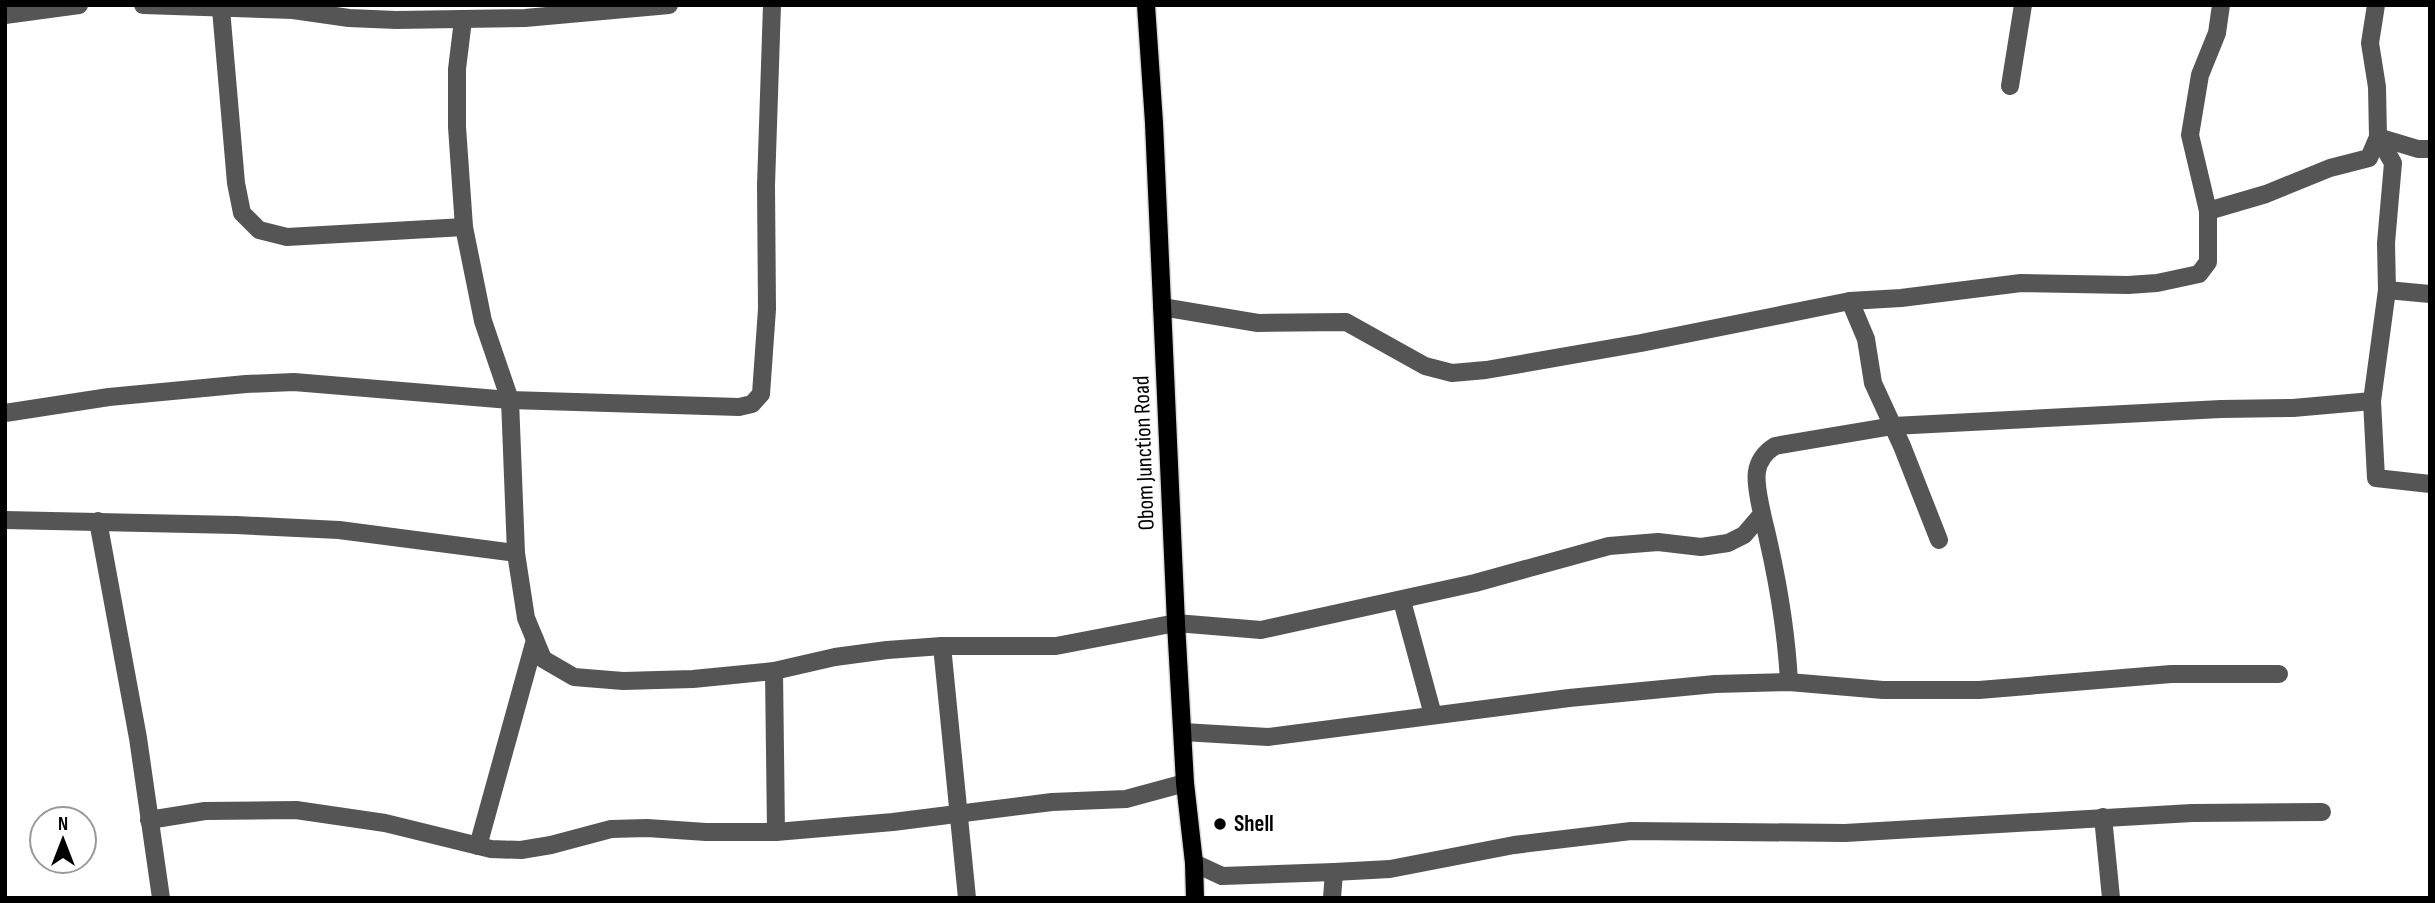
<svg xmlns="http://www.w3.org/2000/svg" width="2435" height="903" font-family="'Sofia Sans Condensed',sans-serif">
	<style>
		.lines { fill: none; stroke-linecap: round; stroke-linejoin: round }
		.major-casing { stroke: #dbdbdb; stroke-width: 21 }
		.minor { stroke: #555; stroke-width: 18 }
		.major { stroke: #000; stroke-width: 18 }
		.poi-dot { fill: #000; stroke: #fff; stroke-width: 2.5 }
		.labels { text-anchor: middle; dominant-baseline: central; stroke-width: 7; stroke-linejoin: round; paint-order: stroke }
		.street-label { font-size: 23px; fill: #000; stroke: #fff }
		.poi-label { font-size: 23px; font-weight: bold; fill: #000; stroke: #fff; text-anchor: start }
	</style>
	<rect width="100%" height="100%" fill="#fff"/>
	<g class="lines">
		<defs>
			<polyline id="major" points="1146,5 1154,123 1176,623 1185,783 1194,863 1195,898"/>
		</defs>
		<use href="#major" class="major-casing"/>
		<g class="minor">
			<polyline points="143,5 293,10 349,18 396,20 525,18 669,5"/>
			<polyline points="221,9 236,183 242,213 259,230 287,237 464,227"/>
			<polyline points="5,15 79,5"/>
			<path d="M463,20L457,69V127L464,227L483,321L510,400L516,553L526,618L543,659L574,677L623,681L693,679L774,671L835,657L887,650L942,646H1056L1176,623L1261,630L1475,583L1609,546L1658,542L1701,547L1728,543L1744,535L1762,514C1757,487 1748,463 1775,446L1893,426L2221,409L2293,408L2372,401"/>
			<polyline points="2010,86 2023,5"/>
			<polyline points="2378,137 2393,163 2386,243 2387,290 2372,401 2376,478 2430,484"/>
			<polyline points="2378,137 2418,149 2430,149"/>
			<polyline points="2208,211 2190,135 2200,75 2217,33 2221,5"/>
			<polyline points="2387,290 2430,294"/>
			<polyline points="1850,301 1866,339 1873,383 1902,446 1939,540"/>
			<polyline points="1162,307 1258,323 1346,322 1425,366 1452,373 1486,370 1641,343 1850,301 1901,298 2021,283 2128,285 2157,283 2199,274 2208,262 2208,211 2266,194 2330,168 2369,158 2378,137 2377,87 2370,43 2376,5"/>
			<polyline points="5,413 109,397 246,384 294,382 510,400 739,407 752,404 761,394 767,309 766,185 772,5"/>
			<path d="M1762,514C1776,570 1786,624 1789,682"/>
			<polyline points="5,520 236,525 339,530 516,553"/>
			<polyline points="98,521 138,738 161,898"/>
			<polyline points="1402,601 1433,715"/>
			<polyline points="942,646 967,898"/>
			<polyline points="774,671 776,832"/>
			<polyline points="1183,732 1268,737 1569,698 1715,684 1789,682 1883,690 1979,690 2171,674 2279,674"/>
			<polyline points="2103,817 2111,898"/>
			<polyline points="149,820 205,811 296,810 385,823 491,849 521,850 551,845 611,829 647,828 706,832 776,832 893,822 1052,802 1126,799 1185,783"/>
			<polyline points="478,846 535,640"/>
			<polyline points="1194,863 1222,876 1334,872 1390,869 1514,845 1631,831 1845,833 2192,813 2322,812"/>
			<polyline points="1332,898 1334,872"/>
		</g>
		<use href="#major" class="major"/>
	</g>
	<circle class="poi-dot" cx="1220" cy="824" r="7"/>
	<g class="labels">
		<g class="street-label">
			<text transform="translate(1144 453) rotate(-92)">Obom Junction Road</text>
		</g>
		<g class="poi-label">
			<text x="1234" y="824">Shell</text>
		</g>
	</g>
	<rect width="2435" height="903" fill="none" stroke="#000000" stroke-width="14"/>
	<g transform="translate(63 840)"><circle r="33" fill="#ffffff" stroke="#999999" stroke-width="2"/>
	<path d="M0-5L12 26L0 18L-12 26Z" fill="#000000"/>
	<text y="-10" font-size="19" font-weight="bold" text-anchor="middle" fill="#000000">N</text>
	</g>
</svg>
